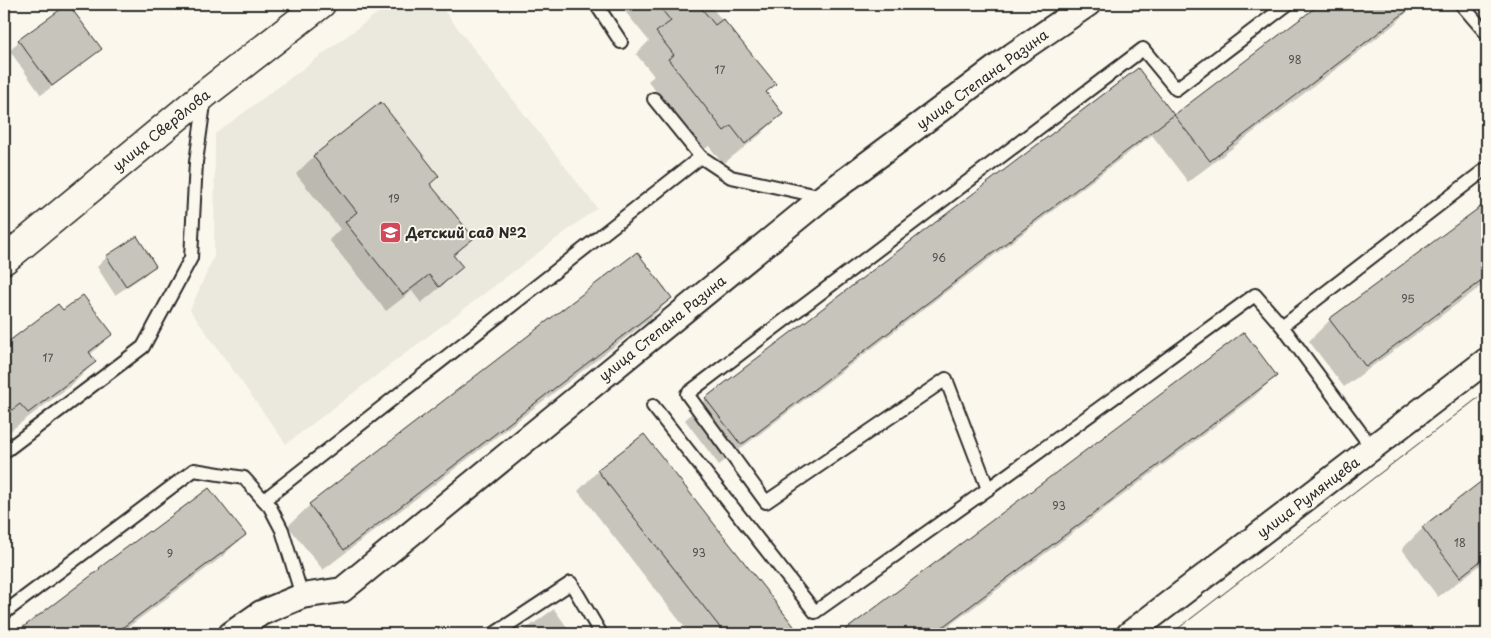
<svg xmlns="http://www.w3.org/2000/svg" width="1491" height="638" font-family="'Playpen Sans',sans-serif">
	<style>
		.built { fill: #ebe8de }
		.shadow { fill: #0003 }
		.building { fill: #c7c4bc; stroke: #2b2b2b }
		.lines { fill: none; stroke-linecap: round; stroke-linejoin: round }
		.lane-casing { stroke: #2b2b2b; stroke-width: 16 }
		.street-casing { stroke: #2b2b2b; stroke-width: 28 }
		.secondary-casing { stroke: #2b2b2b; stroke-width: 31 }
		.lane { stroke: #fbf7ec; stroke-width: 12 }
		.street { stroke: #fbf7ec; stroke-width: 24 }
		.secondary { stroke: #fbf7ec; stroke-width: 28 }
		.tram { stroke: #2b2b2b; stroke-width: 1 }
		.labels { text-anchor: middle; dominant-baseline: central; stroke-width: 4; stroke-linejoin: round; paint-order: stroke }
		.number-label { font-size: 11px; fill: #52514f }
		.street-label { font-size: 14px; fill: #2b2b2b; stroke: #fbf7ec }
		.poi-label { font-size: 14px; font-weight: bold; fill: #2b2b2b; stroke: #fbf7ec; text-anchor: start }
	</style>
	<rect width="100%" height="100%" fill="#fbf7ec"/>
	<filter id="ink" filterUnits="userSpaceOnUse"><feTurbulence type="fractalNoise" baseFrequency=".02" numOctaves="2"/><feDisplacementMap in="SourceGraphic" scale="10" xChannelSelector="R" yChannelSelector="G"/><feConvolveMatrix kernelMatrix="1 2 1 2 8 2 1 2 1" color-interpolation-filters="sRGB"/></filter>
	<g filter="url(#ink)">
		<polygon class="built" points="390,4 439,4 597,208 286,444 190,310 214,256 215,134"/>
		<g class="shadow">
			<polygon points="619,4 709,4 774,84 765,93 781,114 760,135 723,164 709,146 702,151 648,81 654,76 636,54 649,41"/>
			<polygon points="1322,4 1415,4 1395,24 1188,182 1152,135 719,465 685,420 706,399 1138,70 1174,117"/>
			<polygon points="19,41 100,49 90,58 41,95 10,51"/>
			<polygon points="380,104 429,184 472,238 453,257 461,267 444,284 421,303 412,291 386,311 329,240 340,229 296,174 313,157"/>
			<polygon points="1487,204 1487,282 1344,387 1309,341 1330,320"/>
			<polygon points="136,237 155,265 145,275 115,295 97,267 107,257"/>
			<polygon points="671,298 650,319 323,570 288,526 310,505"/>
			<polygon points="58,306 62,312 111,334 90,355 95,362 74,383 6,434 4,430 4,346"/>
			<polygon points="1243,334 1275,376 1255,396 938,634 842,634"/>
			<polygon points="643,436 799,634 690,634 578,491 598,471"/>
			<polygon points="1487,479 1487,560 1438,597 1402,549 1423,528"/>
			<polygon points="244,535 223,556 119,634 16,634 94,575"/>
			<polygon points="554,609 572,634 519,634"/>
			<polygon points="1311,630 1314,634 1305,634"/>
		</g>
		<g class="building">
			<polygon points="68,4 102,49 52,86 18,40"/>
			<polygon points="657,4 698,4 715,25 723,19 776,84 766,92 783,114 745,144 731,126 724,131 668,59 674,55 656,32 671,21"/>
			<polygon points="1320,4 1416,4 1210,161 1174,115"/>
			<polygon points="1138,68 1174,115 741,445 705,398"/>
			<polygon points="381,102 439,176 430,184 474,238 453,255 463,267 439,287 429,275 403,295 345,222 357,212 313,156"/>
			<polygon points="1487,202 1487,277 1366,367 1329,319"/>
			<polygon points="137,236 156,266 126,286 106,256"/>
			<polygon points="637,252 672,298 344,550 309,504"/>
			<polygon points="83,295 113,334 89,352 96,362 28,413 20,404 4,416 4,345 58,304 63,310"/>
			<polygon points="1244,332 1277,376 933,634 840,634"/>
			<polygon points="644,434 800,634 725,634 597,470"/>
			<polygon points="1487,477 1487,556 1460,577 1422,527"/>
			<polygon points="209,488 246,535 114,634 14,634 100,569 99,568 149,531 150,532"/>
		</g>
		<g class="lines">
			<defs>
				<g id="lane">
					<polyline points="596,4 621,42"/>
					<polyline points="1288,4 1176,89 1143,49 687,394 766,502 946,379 988,489 1255,295 1282,326 1372,448"/>
					<polyline points="1461,4 1487,34"/>
					<polyline points="654,99 701,157"/>
					<polyline points="1282,326 1487,168"/>
					<polyline points="653,406 815,612 988,489"/>
					<polyline points="4,452 143,347 191,258 196,162 205,97"/>
					<polyline points="264,500 701,157 731,177 823,197"/>
					<polyline points="4,613 194,470 244,478 270,507 282,530 302,596"/>
					<polyline points="494,634 571,583 601,634"/>
				</g>
				<g id="street">
					<polyline points="231,634 261,613 302,596 342,590 823,197 1013,55 1088,4"/>
					<polyline points="1129,634 1487,360"/>
				</g>
				<polyline id="secondary" points="4,260 205,94 321,4"/>
			</defs>
			<use href="#lane" class="lane-casing"/>
			<use href="#street" class="street-casing"/>
			<use href="#secondary" class="secondary-casing"/>
			<use href="#lane" class="lane"/>
			<use href="#street" class="street"/>
			<use href="#secondary" class="secondary"/>
			<polyline class="tram" points="1171,634 1487,391"/>
		</g>
	</g>
	<defs>
		<symbol id="school-square" viewBox="-11 -11 22 22"><rect x="-9" y="-9" width="18" height="18" rx="4" fill="#d1495b" stroke="#fbf7ec"/><path d="M0-5L7-2L0 1L-7-2ZM-4 1L0 2.5L4 1V4Q0 6-4 4Z" fill="#fff"/></symbol>
	</defs>
	<g fill-rule="evenodd">
		<use href="#school-square" x="378" y="220" width="25" height="25"/>
	</g>
	<g class="labels">
		<g class="number-label">
			<text x="1295" y="59">98</text>
			<text x="720" y="69">17</text>
			<text x="394" y="198">19</text>
			<text x="939" y="257">96</text>
			<text x="1408" y="298">95</text>
			<text x="48" y="357">17</text>
			<text x="1059" y="505">93</text>
			<text x="1460" y="542">18</text>
			<text x="699" y="552">93</text>
			<text x="170" y="553">9</text>
		</g>
		<g class="street-label">
			<text transform="translate(982 79) rotate(-36)">улица Степана Разина</text>
			<text transform="translate(161 130) rotate(-39)">улица Свердлова</text>
			<text transform="translate(662 328) rotate(-39)">улица Степана Разина</text>
			<text transform="translate(1308 497) rotate(-37)">улица Румянцева</text>
		</g>
		<g class="poi-label">
			<text x="406" y="232">Детский сад №2</text>
		</g>
	</g>
	<rect width="1491" height="638" fill="none" stroke="#fbf7ec" stroke-width="20"/>
	<rect x="10" y="10" width="1471" height="618" fill="none" stroke="#2b2b2b" stroke-width="2" filter="url(#ink)"/>
</svg>
